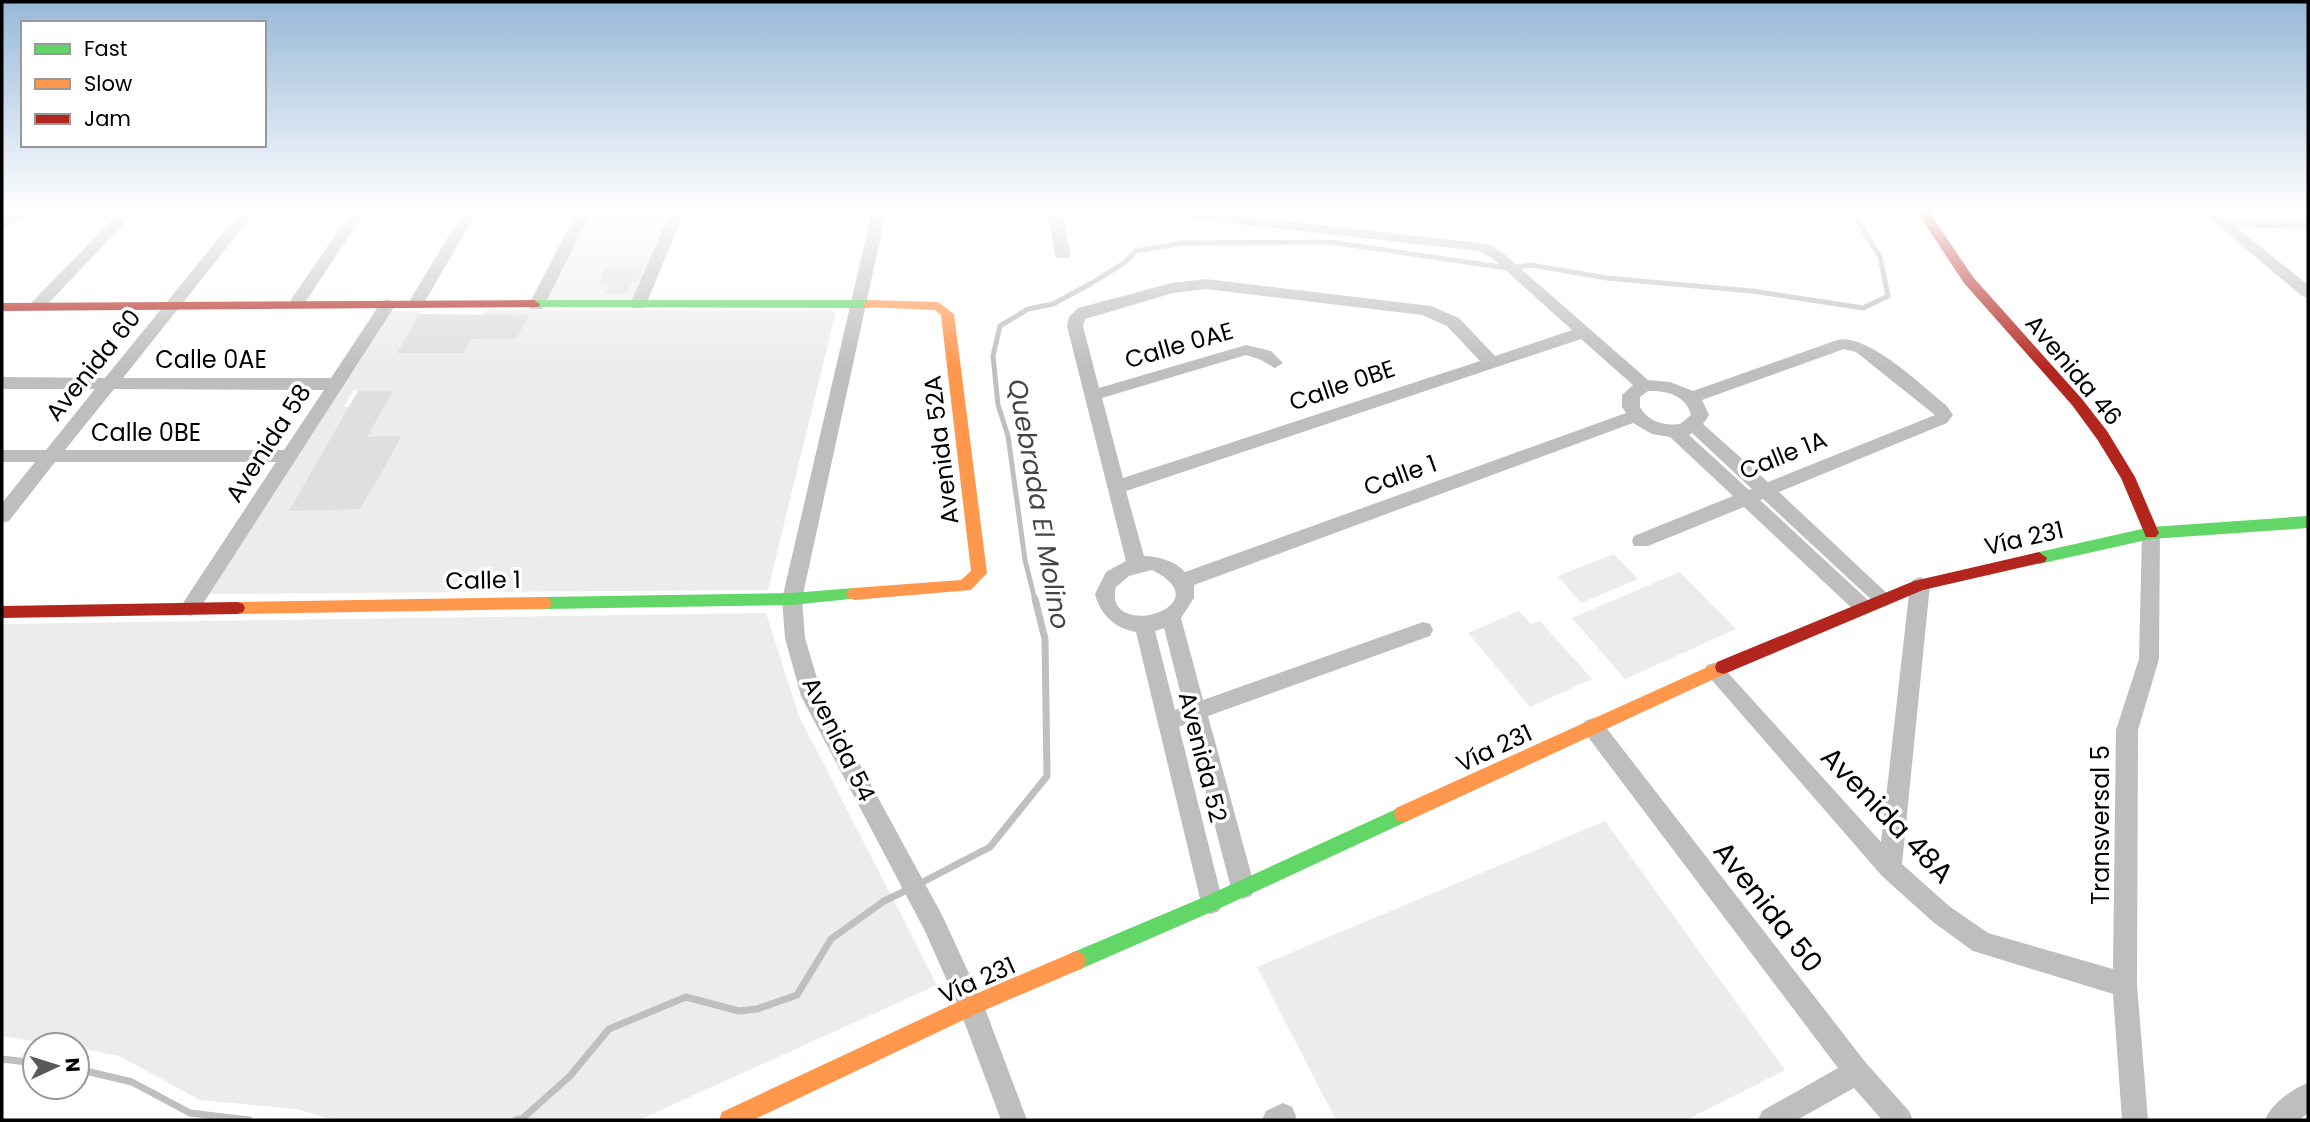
<svg xmlns="http://www.w3.org/2000/svg" width="2310" height="1122" font-family="Poppins,sans-serif">
	<style>
		.green { fill: #ececec; fill-rule: evenodd }
		.lines { fill: none; stroke-linecap: round; stroke-linejoin: round }
		.stream-far1 { stroke: #bfbfbf; stroke-width: 5 }
		.stream { stroke: #bfbfbf; stroke-width: 7 }
		.building { fill: #dfdfdf }
		.street { fill: #bebebe; fill-rule: evenodd }
		.fast { fill: #63d668; fill-rule: evenodd }
		.slow { fill: #ff974d; fill-rule: evenodd }
		.jam { fill: #b3261e; fill-rule: evenodd }
		.labels { text-anchor: middle; dominant-baseline: central; stroke-width: 7; stroke-linejoin: round; paint-order: stroke }
		.street-label { font-size: 24px; fill: #000; stroke: #fff }
		.water-label { font-size: 26px; font-style: italic; fill: #444; stroke: #fff }
		.near-street-label { font-size: 28px; fill: #000; stroke: #fff }
	</style>
	<rect width="100%" height="100%" fill="#fff"/>
	<g class="green">
		<polygon points="590,212 671,212 632,302 545,301"/>
		<path d="M487,310L836,311L768,590L207,594L388,311H421L397,353H463ZM353,391H392V392L384,407H344Z"/>
		<polygon points="1614,554 1638,579 1581,603 1558,576"/>
		<polygon points="1680,572 1736,629 1625,679 1572,618"/>
		<polygon points="1519,611 1531,624 1540,621 1592,679 1530,707 1468,633"/>
		<polygon points="766,613 799,716 937,985 639,1120 334,1120 297,1109 200,1100 119,1056 77,1048 77,1045 57,1045 2,1036 2,624"/>
		<polygon points="1605,821 1785,1070 1686,1120 1336,1120 1257,967"/>
	</g>
	<g class="lines">
		<polyline class="stream-far1" points="1035,600 1025,560 1008,436 998,405 993,356 1000,326 1028,309 1053,304 1092,283 1124,263 1136,251 1183,243 1330,242 1507,268 1531,265 1607,278 1752,291 1863,308 1888,296 1880,257 1859,223 1856,212"/>
		<g class="stream">
			<polyline points="919,884 990,847 1047,776 1045,639 1035,599"/>
			<polyline points="2,1059 35,1063"/>
			<polyline points="77,1069 132,1082 190,1113 249,1120"/>
			<polyline points="516,1120 523,1118 570,1076 609,1029 686,997 739,1011 757,1009 797,995 831,939 884,901 909,889"/>
		</g>
	</g>
	<g class="building">
		<polygon points="606,266 644,266 637,283 630,283 626,294 605,294 610,283 599,283"/>
		<polygon points="419,314 529,315 517,338 471,339 464,353 397,353"/>
		<polygon points="358,391 393,391 367,437 401,436 386,465 360,509 289,511"/>
	</g>
	<g class="lines">
		<g class="street">
			<polygon points="14,212 31,212 2,230 2,220"/>
			<polygon points="120,212 135,212 43,309 31,309 29,306 31,303"/>
			<path d="M240,212H255L123,378H331L382,301L388,299L396,304L197,613L190,616L183,613L180,608L183,603L276,462H55L9,521L2,523V503L35,462H2V450H46L95,389H2V377L105,378ZM114,389L324,390L284,450H65Z"/>
			<polygon points="351,212 365,212 302,307 290,307 288,304"/>
			<polygon points="463,212 477,212 421,308 409,308 407,305"/>
			<polygon points="577,212 591,212 544,306 542,309 530,309 528,306"/>
			<polygon points="670,212 684,212 646,305 644,308 632,308 630,305"/>
			<polygon points="872,212 886,212 802,599 805,638 822,695 942,915 984,1006 1027,1120 1001,1120 959,1008 925,931 801,696 785,638 782,599"/>
			<polygon points="1050,212 1064,212 1062,216 1071,255 1068,258 1058,258 1055,255 1048,216"/>
			<path d="M1160,212H1207L1488,244L1503,253L1648,380L1670,382L1693,391L1837,340C1867,332 1923,387 1946,405L1953,415L1947,423L1779,492L1893,599L1890,604L1883,607L1876,604L1763,499L1760,500L1870,602L1873,607L1870,612L1863,615L1856,612L1744,507L1648,546H1634L1632,541L1634,536L1733,496L1670,437L1652,434L1633,423L1194,585V598L1181,618L1203,700L1423,622L1430,624L1433,630L1430,636L1208,716L1255,888L1251,896L1243,899L1235,896L1231,888L1188,723L1179,727L1223,903L1219,911L1211,914L1203,911L1136,632C1114,628 1100,614 1095,594L1106,572L1126,561L1067,326L1069,317L1078,308L1172,283L1206,279L1431,306L1459,318L1495,356L1572,330L1493,259L1479,251L1167,216ZM1206,289L1422,315L1447,326L1480,361L1123,478L1102,398L1246,355L1259,359L1275,368L1283,363L1271,351L1246,345L1099,388L1083,326L1085,319L1173,293ZM1581,339L1633,385L1622,395V407L1626,413L1185,572C1175,561 1158,556 1144,556L1126,491ZM1844,349L1856,352L1935,415L1768,482L1703,424L1709,415L1702,400ZM1648,391C1666,390 1686,395 1691,415L1680,424C1664,426 1648,422 1640,407V397ZM1692,433L1752,489L1749,490L1689,435ZM1152,570C1226,606 1102,643 1116,587L1129,576ZM1164,628L1184,707L1175,710L1155,631Z"/>
			<polygon points="2202,212 2218,212 2225,218 2308,221 2308,229 2236,227 2308,285 2308,298 2302,296"/>
			<polygon points="2151,526 2158,528 2160,533 2159,659 2138,730 2137,985 2148,1120 2122,1120 2113,994 1973,951 1933,922 1882,876 1704,671 1707,665 1714,663 1721,665 1881,842 1910,585 1913,580 1920,577 1927,580 1930,585 1902,864 1949,906 1988,933 2113,969 2116,730 2139,659 2142,533 2144,528"/>
			<polygon points="1593,718 1601,721 1866,1063 1909,1111 1913,1120 1882,1120 1854,1088 1797,1120 1758,1120 1762,1111 1838,1068 1585,733 1582,727 1585,721"/>
			<path d="M2308,1083V1113L2299,1120H2265C2271,1104 2292,1089 2308,1083Z"/>
			<polygon points="1283,1103 1292,1107 1296,1116 1295,1120 1262,1120 1266,1111"/>
		</g>
		<g class="fast">
			<polygon points="534,300 869,300 875,304 869,308 529,307 528,304"/>
			<polygon points="2308,516 2308,528 2151,539 2039,564 2031,558 2039,552 2151,527"/>
			<polygon points="854,588 860,590 862,594 860,598 792,605 544,609 538,607 536,603 538,599 544,597 792,593"/>
			<polygon points="1403,806 1410,808 1412,814 1410,820 1218,909 1076,971 1069,968 1066,961 1069,954 1204,897"/>
		</g>
		<g class="slow">
			<polygon points="869,300 938,302 954,314 987,573 971,590 854,600 848,598 846,594 848,590 854,588 961,580 971,571 941,315 935,310 864,307 863,304"/>
			<polygon points="544,597 550,599 552,603 550,607 544,609 237,614 231,612 229,608 231,604 237,602"/>
			<polygon points="1723,660 1729,662 1731,667 1729,672 1410,820 1403,822 1396,820 1394,814 1396,808"/>
			<polygon points="1076,951 1083,954 1086,961 1083,968 978,1013 753,1120 719,1120 722,1112 964,999"/>
		</g>
		<g class="jam">
			<polygon points="1917,212 1929,212 1973,277 2082,399 2107,431 2135,477 2159,533 2156,537 2146,537 2121,478 2097,439 2072,405 1964,283"/>
			<polygon points="534,300 540,304 539,307 2,311 2,303"/>
			<polygon points="2039,552 2047,558 2045,562 1923,590 1729,672 1723,674 1717,672 1715,667 1717,662 1914,581"/>
			<polygon points="237,602 243,604 245,608 243,612 237,614 2,618 2,606"/>
		</g>
	</g>
	<linearGradient id="sky" x2="0" y2="1"><stop stop-color="#97b8d8"/><stop offset="0.57" stop-color="#fff"/><stop offset="1" stop-color="#fff" stop-opacity="0"/></linearGradient>
	<rect width="2310" height="369" fill="url(#sky)"/>
	<g class="labels">
		<g class="street-label">
			<text transform="translate(1179 345) rotate(-16)">Calle 0AE</text>
			<text x="211" y="359">Calle 0AE</text>
			<text transform="translate(93 365) rotate(-51)">Avenida 60</text>
			<text transform="translate(2074 370) rotate(50)">Avenida 46</text>
			<text transform="translate(1342 385) rotate(-19)">Calle 0BE</text>
			<text x="146" y="432">Calle 0BE</text>
			<text transform="translate(268 443) rotate(-57)">Avenida 58</text>
			<text transform="translate(941 450) rotate(-97)">Avenida 52A</text>
			<text transform="translate(1783 455) rotate(-22)">Calle 1A</text>
			<text transform="translate(1400 475) rotate(-20)">Calle 1</text>
			<text transform="translate(2024 538) rotate(-13)">Vía 231</text>
			<text transform="translate(483 580) rotate(-1)">Calle 1</text>
			<text transform="translate(839 739) rotate(64)">Avenida 54</text>
			<text transform="translate(1494 748) rotate(-25)">Vía 231</text>
			<text transform="translate(1203 757) rotate(76)">Avenida 52</text>
			<text transform="translate(2100 825) rotate(-90)">Transversal 5</text>
			<text transform="translate(977 980) rotate(-24)">Vía 231</text>
		</g>
		<g class="water-label">
			<text transform="translate(1039 504) rotate(80)">Quebrada El Molino</text>
		</g>
		<g class="near-street-label">
			<text transform="translate(1887 815) rotate(46)">Avenida 48A</text>
			<text transform="translate(1768 907) rotate(52)">Avenida 50</text>
		</g>
	</g>
	<rect width="2310" height="1122" fill="none" stroke="#000000" stroke-width="7"/>
	<rect x="21" y="21" width="245" height="126" fill="#ffffff" stroke="#999999" stroke-width="2"/>
	<rect x="35" y="44" width="35" height="10" fill="#63d668" stroke="#999999" stroke-width="2"/>
	<text x="84" y="56" font-size="21" fill="#000000">Fast</text>
	<rect x="35" y="79" width="35" height="10" fill="#ff974d" stroke="#999999" stroke-width="2"/>
	<text x="84" y="91" font-size="21" fill="#000000">Slow</text>
	<rect x="35" y="114" width="35" height="10" fill="#b3261e" stroke="#999999" stroke-width="2"/>
	<text x="84" y="126" font-size="21" fill="#000000">Jam</text>
	<g transform="translate(56 1066) rotate(86)"><circle r="33" fill="#ffffff" stroke="#999999" stroke-width="2"/>
	<path d="M0-5L12 26L0 18L-12 26Z" fill="#595959"/>
	<text y="-10" font-size="19" font-weight="bold" text-anchor="middle" fill="#000000">N</text>
	</g>
</svg>
